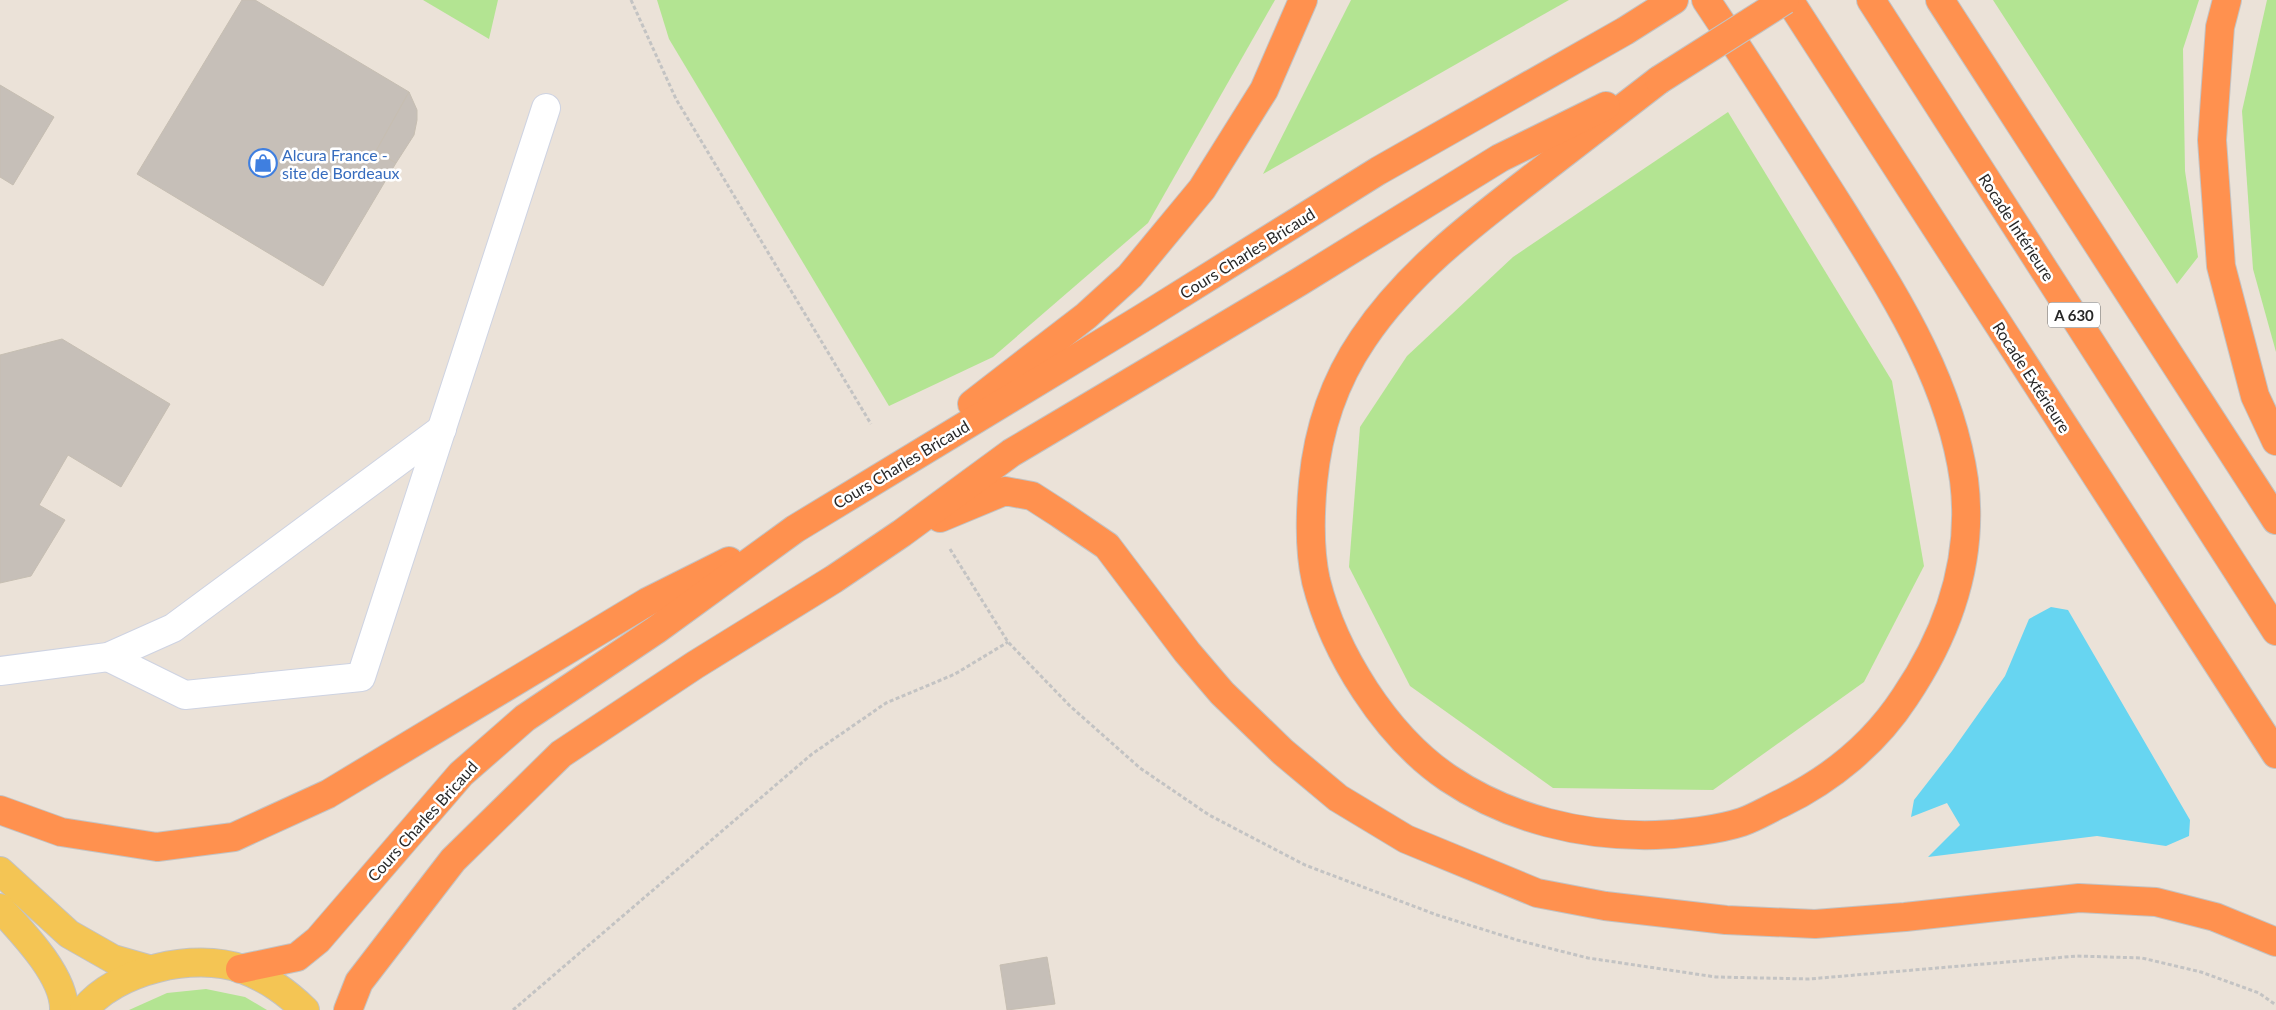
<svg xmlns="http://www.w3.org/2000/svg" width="2276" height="1010" font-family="Lato,sans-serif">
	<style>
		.green { fill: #b3e492 }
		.water { fill: #67d5f1 }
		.building { fill: #c6bfb8; stroke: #c6beb2 }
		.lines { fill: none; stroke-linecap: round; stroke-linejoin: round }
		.minor-casing { stroke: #ced3e2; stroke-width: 30 }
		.major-casing { stroke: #c3c3c3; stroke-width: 30 }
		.highway-casing { stroke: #c3c3c3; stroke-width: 30 }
		.path { stroke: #c3c3c3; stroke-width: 3; stroke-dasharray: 4 2.5; stroke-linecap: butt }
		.minor { stroke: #fff; stroke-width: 28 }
		.major { stroke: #f4c554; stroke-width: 28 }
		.highway { stroke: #ff914f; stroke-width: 28 }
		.highway-bridge-casing { stroke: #c3c3c3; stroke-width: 30; stroke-linecap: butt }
		.highway-bridge { stroke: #ff914f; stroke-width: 28 }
		.labels { text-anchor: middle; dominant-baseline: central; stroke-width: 5; stroke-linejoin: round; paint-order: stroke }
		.shield { fill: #fff; stroke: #686868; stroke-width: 1 }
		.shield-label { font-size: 15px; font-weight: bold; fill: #282828 }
		.shop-label { font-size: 16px; fill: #366cbe; stroke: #fff; text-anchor: start }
		.street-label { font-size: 16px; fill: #282828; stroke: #fff }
	</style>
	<rect width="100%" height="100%" fill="#ebe2d8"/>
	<g class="green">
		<polygon points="423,0 498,0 489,39"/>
		<polygon points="657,0 1275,0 1148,223 993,357 889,406 669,39"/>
		<polygon points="1351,0 1569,0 1263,174"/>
		<polygon points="1993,0 2199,0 2183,49 2185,171 2198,257 2177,284"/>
		<polygon points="2267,0 2276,0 2276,352 2253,269 2242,111"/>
		<polygon points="1728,112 1892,381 1924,566 1864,682 1713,790 1553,788 1410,686 1349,567 1360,427 1407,356 1513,257"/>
		<polygon points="206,989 245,997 267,1010 129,1010 167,993"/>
	</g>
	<polygon class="water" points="2051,607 2068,610 2190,820 2189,836 2166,846 2097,836 1928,857 1960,825 1947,803 1911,817 1914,800 1952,751 2005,676 2029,619"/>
	<g class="building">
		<polygon points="242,0 255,0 409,92 376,151 396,163 323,286 137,174"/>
		<polygon points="0,85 54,117 13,185 0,177"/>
		<polygon points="409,92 417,110 417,120 414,135 396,163 376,151"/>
		<polygon points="62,339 170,404 121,487 68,455 39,505 65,520 31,576 0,583 0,355"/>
		<polygon points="1047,957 1055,1004 1007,1010 1000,965"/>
	</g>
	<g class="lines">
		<defs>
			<g id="minor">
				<polyline points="108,657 185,695 361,677 546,108"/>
				<polyline points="0,671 108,657 173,628 442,429"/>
			</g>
			<g id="major">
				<polyline points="0,871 69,934 113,959 148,969"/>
				<path d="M0,908C22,932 65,976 64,1010"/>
				<path d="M84,1010C116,970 194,952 242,969C268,979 285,991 305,1010"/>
			</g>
			<g id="highway">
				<polyline points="1789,0 2276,754"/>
				<polyline points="1871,0 2276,631"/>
				<polyline points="1940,0 2276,520"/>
				<polyline points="2227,0 2220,27 2212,140 2221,266 2255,396 2276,441"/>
				<path d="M1659,80C1615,114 1572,147 1528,181C1468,227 1406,275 1363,339C1333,383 1318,430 1313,482C1310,514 1309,550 1316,581C1334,653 1385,735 1448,778C1509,819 1583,837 1656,835C1681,834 1718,830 1742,822C1756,817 1769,809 1782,803C1831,779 1875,743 1905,697C1948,633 1974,559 1964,480C1950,380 1895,296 1843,212C1798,141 1753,70 1706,0"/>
				<polyline points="972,404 1086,316 1130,276 1202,189 1264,90 1303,0"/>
				<polyline points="940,518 1005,491 1032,496 1060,514 1107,546 1187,652 1222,693 1283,752 1338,798 1406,839 1537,893 1605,906 1726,920 1815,924 1905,917 2079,898 2156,902 2215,917 2276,942"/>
				<polyline points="0,810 61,832 157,847 234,837 328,794 647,602 729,561"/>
				<polyline points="240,969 297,957 318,940 461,774 525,718 656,630 795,529 1141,319 1378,171 1625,31 1674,0"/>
				<polyline points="348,1010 359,982 453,860 561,754 695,665 834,579 902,533 1011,453 1299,282 1500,158 1606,106"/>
			</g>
		</defs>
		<use href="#minor" class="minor-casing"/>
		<use href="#major" class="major-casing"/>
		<use href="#highway" class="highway-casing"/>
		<g class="path">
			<polyline points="631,0 676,99 871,424"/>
			<polyline points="950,549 1008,642 1070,706 1140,768 1209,815 1305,865 1437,915 1517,940 1588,958 1716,977 1809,979 2077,956 2142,958 2201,972 2259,993 2276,1005"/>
			<polyline points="513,1010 812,754 886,703 955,674 1008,642"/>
		</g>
		<use href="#minor" class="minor"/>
		<use href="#major" class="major"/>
		<use href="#highway" class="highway"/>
		<defs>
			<polyline id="highway-bridge" points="1659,80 1785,0"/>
		</defs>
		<use href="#highway-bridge" class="highway-bridge-casing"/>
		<use href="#highway-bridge" class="highway-bridge"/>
	</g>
	<defs>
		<symbol id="shop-ring" viewBox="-11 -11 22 22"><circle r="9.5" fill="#fff" stroke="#3f7fe0" stroke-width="1.5"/><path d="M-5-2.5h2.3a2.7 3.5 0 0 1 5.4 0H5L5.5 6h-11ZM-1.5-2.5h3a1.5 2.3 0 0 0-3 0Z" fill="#3f7fe0"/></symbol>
	</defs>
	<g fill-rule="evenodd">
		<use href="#shop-ring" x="247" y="147" width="32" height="32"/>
	</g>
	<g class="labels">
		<rect class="shield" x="2048" y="302.5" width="52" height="25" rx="4"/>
		<g class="shield-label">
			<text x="2074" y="315">A 630</text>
		</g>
		<g class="shop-label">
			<text x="282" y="154">Alcura France -<tspan x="282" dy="18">site de Bordeaux</tspan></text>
		</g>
		<g class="street-label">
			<text transform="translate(2017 227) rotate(57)">Rocade Intérieure</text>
			<text transform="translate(1247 253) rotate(-32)">Cours Charles Bricaud</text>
			<text transform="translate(2032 377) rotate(57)">Rocade Extérieure</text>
			<text transform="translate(901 464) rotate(-31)">Cours Charles Bricaud</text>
			<text transform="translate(422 821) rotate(-48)">Cours Charles Bricaud</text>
		</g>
	</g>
</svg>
